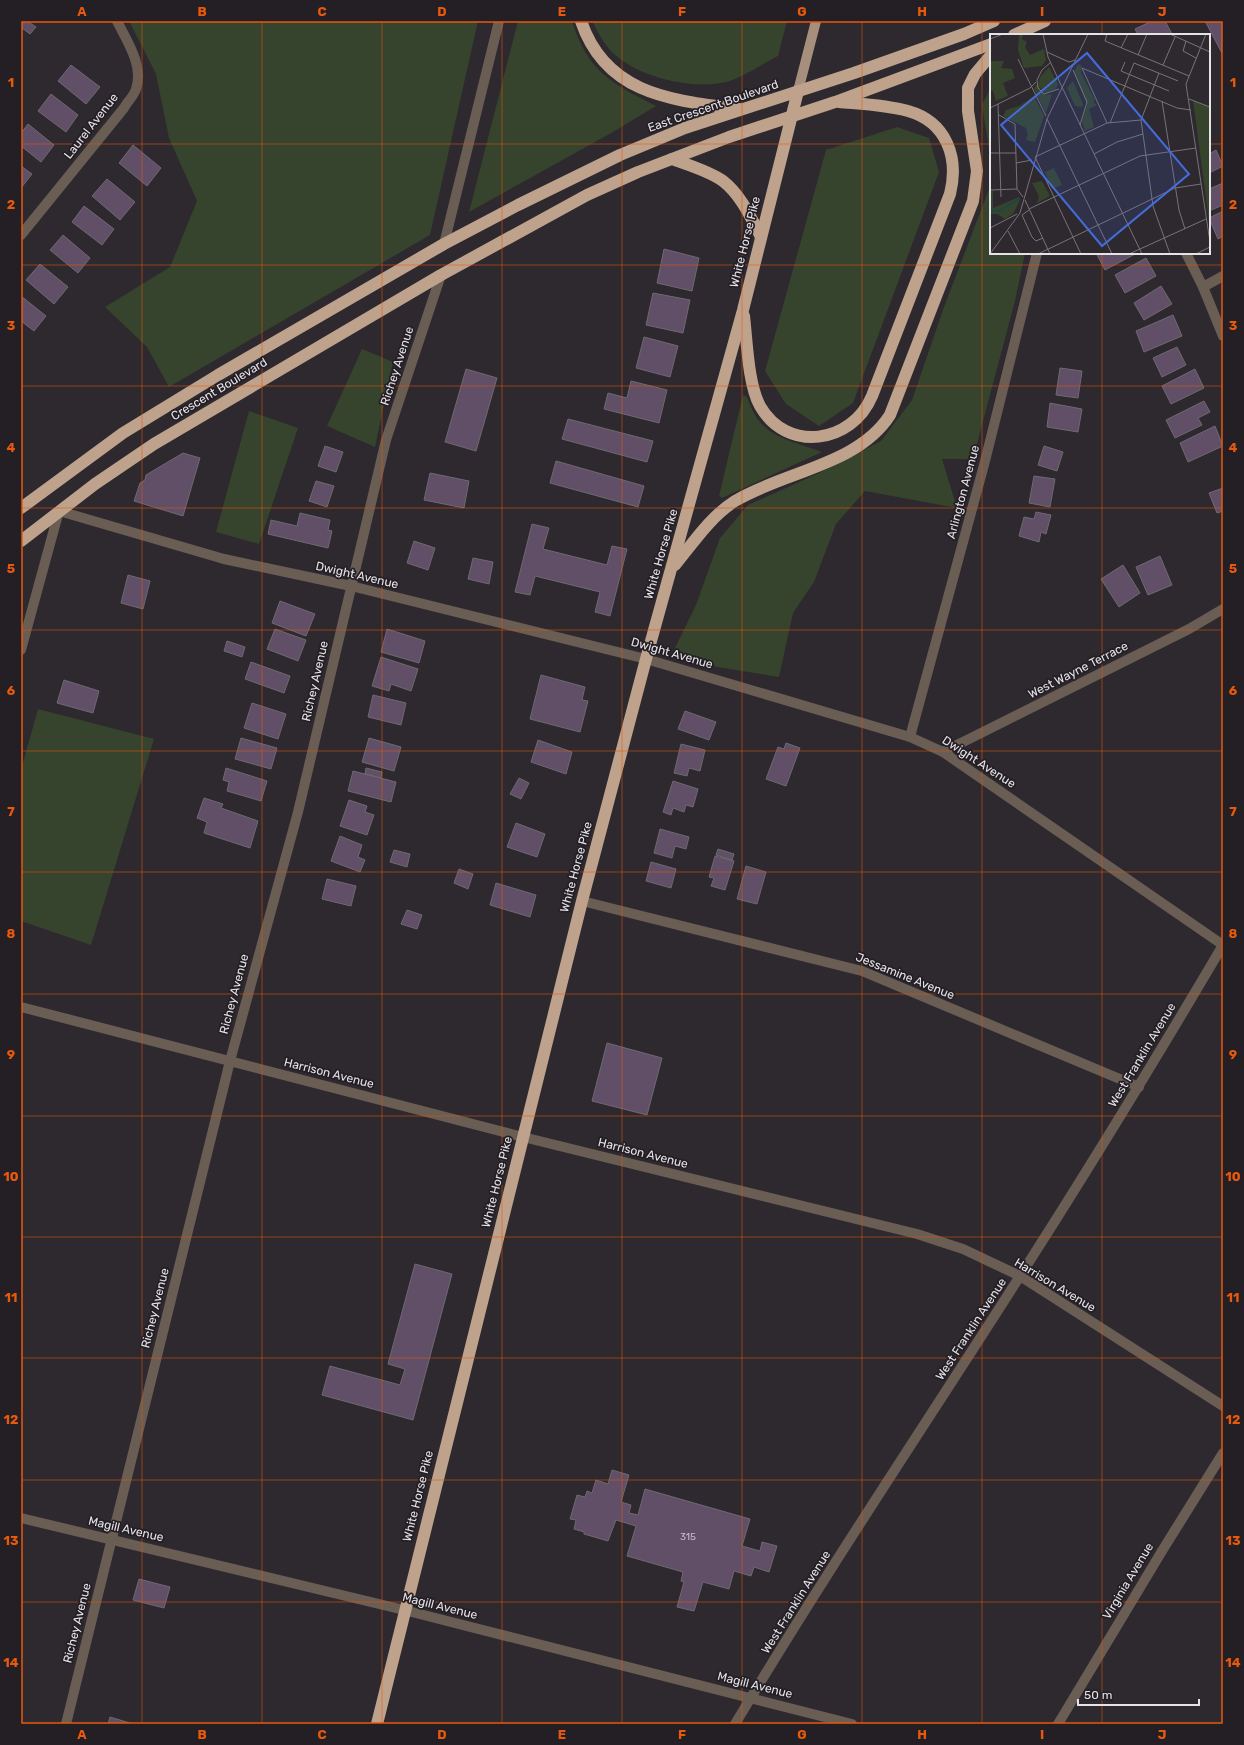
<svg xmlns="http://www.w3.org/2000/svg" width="1244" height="1745" font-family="Rubik,sans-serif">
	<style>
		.green { fill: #36432d }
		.building { fill: #614f68; stroke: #6e6970 }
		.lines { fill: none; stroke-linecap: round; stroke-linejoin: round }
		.minor { stroke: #695d54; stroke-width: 10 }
		.major { stroke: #a68f7c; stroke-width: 10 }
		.highway { stroke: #bea28c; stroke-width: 12 }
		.grid { fill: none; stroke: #e8590c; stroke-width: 1; stroke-opacity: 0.55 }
		.labels { text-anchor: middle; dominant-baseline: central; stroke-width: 3.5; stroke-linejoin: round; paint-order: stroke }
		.number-label { font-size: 10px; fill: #c5bec7 }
		.street-label { font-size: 12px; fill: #e6e3e7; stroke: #231f25 }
		.inset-river { fill: none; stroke: #1d4647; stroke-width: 2 }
		.inset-road { fill: none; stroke: #777379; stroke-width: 1 }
		.view { fill: #456cdb; fill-opacity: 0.15; stroke: #456cdb; stroke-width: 2 }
		.inset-edge { fill: none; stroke: #e6e3e7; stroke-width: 2 }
		.neatline { fill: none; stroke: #e8590c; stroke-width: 1.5 }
		.grid-label { font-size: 13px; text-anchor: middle; font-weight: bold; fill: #e8590c }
	</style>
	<rect width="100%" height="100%" fill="#2d292f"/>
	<g class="green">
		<polygon points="129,21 478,21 430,235 169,387 147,347 105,307 170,267 197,201 169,138 156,74"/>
		<path d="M518,21H572C588,72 611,83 656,106L613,132L469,212Z"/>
		<path d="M592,21H787L778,56C764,63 740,79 726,82C693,90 640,78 614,54C605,46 598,32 592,21Z"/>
		<polygon points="991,87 991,161 982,105"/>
		<polygon points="897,127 929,138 939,172 853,403 819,426 786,404 765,371 826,150"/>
		<polygon points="991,184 991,253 1025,253 1015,301 973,459 942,459 957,508 865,491 836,524 814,582 793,613 779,677 717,667 673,652 696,605 720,538 748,505 819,473 881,441 912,400 944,307"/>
		<polygon points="362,349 393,362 375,447 327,426"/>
		<path d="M743,395L747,397C761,439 786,438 822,452L722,498L719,496Z"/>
		<polygon points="249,411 298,428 259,544 216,532"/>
		<polygon points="38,709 154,739 91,945 21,921 21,770"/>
	</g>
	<g class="building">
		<polygon points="21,21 27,21 36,27 30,34 22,28 21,30"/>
		<polygon points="1152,21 1165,21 1172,34 1138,35 1135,29"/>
		<polygon points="1205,21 1223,21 1223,55"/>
		<polygon points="71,65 100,87 86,104 58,81"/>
		<polygon points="51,94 78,115 66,132 38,111"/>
		<polygon points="28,124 54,145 41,162 21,146 21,133"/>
		<polygon points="133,145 161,168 147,186 119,163"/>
		<polygon points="1216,150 1223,166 1209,173 1209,154"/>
		<polygon points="21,166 32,174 21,188"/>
		<polygon points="107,179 135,202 120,220 92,196"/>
		<polygon points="1223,183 1223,205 1209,211 1209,189"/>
		<polygon points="84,206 114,229 102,245 72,222"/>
		<polygon points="1223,211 1223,236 1218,239 1209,218"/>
		<polygon points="63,235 90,258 78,273 50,250"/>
		<polygon points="664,249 699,258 692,291 657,283"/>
		<polygon points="1096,253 1137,253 1105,270"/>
		<polygon points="1146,258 1156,276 1125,293 1115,275"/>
		<polygon points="40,264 68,287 54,304 26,280"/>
		<polygon points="1161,286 1172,304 1144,320 1134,303"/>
		<polygon points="653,293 690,300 683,333 646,325"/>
		<polygon points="21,296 46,316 34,331 21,321"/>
		<polygon points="1173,315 1182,336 1144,352 1136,331"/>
		<polygon points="644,337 678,346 670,377 636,368"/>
		<polygon points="1177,347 1186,365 1162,377 1153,358"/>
		<polygon points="1060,368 1082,371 1078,398 1056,395"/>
		<polygon points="466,369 497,378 476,451 445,442"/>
		<polygon points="1195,369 1204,388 1171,404 1162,386"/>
		<polygon points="631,381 667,390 659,423 604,409 608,393 627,398"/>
		<polygon points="1204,401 1210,412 1198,418 1202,425 1175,438 1166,420"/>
		<polygon points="1050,403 1082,409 1078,432 1047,427"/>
		<polygon points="568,419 653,441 647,462 562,439"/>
		<polygon points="1215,426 1223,446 1188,462 1180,443"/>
		<polygon points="325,446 343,452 336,472 318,466"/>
		<polygon points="1044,446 1063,452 1057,471 1038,465"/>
		<polygon points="183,453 200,458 183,516 134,501 140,483 145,480 146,475"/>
		<polygon points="556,461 644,486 638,507 550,483"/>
		<polygon points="430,473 469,481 464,508 424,500"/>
		<polygon points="1034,476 1055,479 1050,507 1029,503"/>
		<polygon points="316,481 334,486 327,507 309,501"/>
		<polygon points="1223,488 1223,511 1217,513 1209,493"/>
		<polygon points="1036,512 1051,515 1046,534 1041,532 1039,542 1019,536 1024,517 1034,519"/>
		<polygon points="300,513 330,520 328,530 332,531 328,548 268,534 271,520 297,526"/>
		<polygon points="532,524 549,528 543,549 607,565 612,546 627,549 610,616 595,612 600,592 535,576 530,595 515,592"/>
		<polygon points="414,541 435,548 428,570 407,563"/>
		<polygon points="1160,556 1172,585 1148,595 1136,567"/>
		<polygon points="473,558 493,562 489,584 468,579"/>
		<polygon points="1123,565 1140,593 1119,607 1101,579"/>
		<polygon points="128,575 150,581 143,609 121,603"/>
		<polygon points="280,601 315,614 306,636 272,623"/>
		<polygon points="275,629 306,640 298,661 267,649"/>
		<polygon points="387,629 425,641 419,663 381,652"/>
		<polygon points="227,641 245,647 242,657 224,651"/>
		<polygon points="381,657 418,669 411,691 391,684 389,691 372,686"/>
		<polygon points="251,662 290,676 284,693 245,679"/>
		<polygon points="541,675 585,687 582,700 588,701 580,732 530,719"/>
		<polygon points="64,680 99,691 93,713 57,703"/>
		<polygon points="373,695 406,703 401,725 368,717"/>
		<polygon points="252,703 286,714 278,739 244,728"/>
		<polygon points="685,711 716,722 709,740 678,729"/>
		<polygon points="241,738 277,748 271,769 235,759"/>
		<polygon points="369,738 401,747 394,771 362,762"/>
		<polygon points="538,740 572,752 566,774 531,762"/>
		<polygon points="786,743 800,748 786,786 766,779 778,747 784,749"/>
		<polygon points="681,744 705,750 700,771 689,768 687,776 674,773"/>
		<polygon points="226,768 267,781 261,801 227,791 229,782 223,780"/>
		<polygon points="366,768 382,772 381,778 365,774"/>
		<polygon points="353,771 396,782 391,802 348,791"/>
		<polygon points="519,778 529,783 521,799 510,794"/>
		<polygon points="673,781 698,789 693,807 686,805 684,812 673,808 671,815 663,812"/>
		<polygon points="204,798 223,804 221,808 258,821 250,848 204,833 207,822 197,818"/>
		<polygon points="349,800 367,806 365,812 374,815 367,835 340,826"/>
		<polygon points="516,823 545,834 537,857 507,847"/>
		<polygon points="660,829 689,837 686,849 675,846 672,858 654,853"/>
		<polygon points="340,836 362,845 358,857 365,860 360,872 331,861"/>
		<polygon points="718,849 734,854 732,860 716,855"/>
		<polygon points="394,850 410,854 407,867 390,862"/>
		<polygon points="715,856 734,861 725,890 711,886 714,878 709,877"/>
		<polygon points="651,862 676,869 671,888 646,881"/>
		<polygon points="746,866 766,872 757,904 737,899"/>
		<polygon points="459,869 473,874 468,889 454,883"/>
		<polygon points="327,879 356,886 351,906 322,899"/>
		<polygon points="496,883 536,895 530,917 490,905"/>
		<polygon points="407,910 422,915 417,929 401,924"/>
		<polygon points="607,1043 662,1058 647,1115 592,1101"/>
		<polygon points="415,1264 452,1274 413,1420 322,1395 330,1366 400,1385 405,1369 388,1364"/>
		<polygon points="612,1470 629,1475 621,1502 631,1505 629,1513 638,1515 645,1489 750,1519 742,1546 760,1551 762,1542 777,1546 769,1572 754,1567 751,1576 734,1571 729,1589 703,1582 694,1611 677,1607 684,1582 681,1581 683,1572 627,1556 636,1526 616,1520 608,1541 584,1534 584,1532 574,1529 576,1520 570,1519 577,1495 585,1497 587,1491 592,1493 596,1480 608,1484"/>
		<polygon points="139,1579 170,1587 164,1608 133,1600"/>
		<polygon points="110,1717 133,1724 108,1724"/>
	</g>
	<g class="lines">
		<g class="minor">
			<path d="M21,235L124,108C127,102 134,96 136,89C144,66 127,41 117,21"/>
			<polyline points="444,244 499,21"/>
			<polyline points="1186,253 1203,287 1223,336"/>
			<polyline points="1203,287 1223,276"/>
			<polyline points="21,650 59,511 224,559 351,586 646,659 910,737 943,752 1223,945"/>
			<polyline points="910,737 984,465 1037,253"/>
			<polyline points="943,752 1189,629 1223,609"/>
			<polyline points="582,901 862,971 1139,1087"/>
			<polyline points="21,1007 523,1137 917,1234 963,1249 1020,1276 1223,1406"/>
			<polyline points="21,1518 404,1610 852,1724"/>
			<polyline points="66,1724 230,1061 298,812 386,440 441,275"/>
			<path d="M735,1724C826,1572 925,1425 1020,1276C1090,1167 1157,1057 1223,945"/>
			<polyline points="1058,1724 1162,1551 1223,1453"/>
		</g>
		<polyline class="major" points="798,91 816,21"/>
		<g class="highway">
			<path d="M581,21C606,95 672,100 739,109"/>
			<polyline points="1014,35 1045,21"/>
			<path d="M672,159C688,165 709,171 723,181C741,195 751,218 761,237"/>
			<path d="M744,316C747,341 748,384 760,406C787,453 852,444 872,396L950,194C959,158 947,122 908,111C886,105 861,104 839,102"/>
			<polyline points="21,508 123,433 218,375 444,244 518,205 620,155 685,128 854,73 964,34 994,21"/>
			<polyline points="21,541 95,484 154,444 441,275 587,195 638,172 729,137 835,102 991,44"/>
			<path d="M675,565C693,543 711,516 735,501C785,471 858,465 890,415L973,201L977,171L968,111V88L975,74L991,55"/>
			<polyline points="377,1724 582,901 646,659 743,310 798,91"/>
		</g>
	</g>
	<path class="grid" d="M142,21V1724M262,21V1724M382,21V1724M502,21V1724M622,21V1724M742,21V1724M862,21V1724M982,21V1724M1102,21V35M21,144H991M1209,144H1223M1102,253V1724M21,265H1223M21,386H1223M21,508H1223M21,630H1223M21,751H1223M21,872H1223M21,994H1223M21,1116H1223M21,1237H1223M21,1358H1223M21,1480H1223M21,1602H1223"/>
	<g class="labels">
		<g class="number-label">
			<text x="688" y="1537">315</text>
		</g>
		<g class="street-label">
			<text transform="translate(713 106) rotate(-19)">East Crescent Boulevard</text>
			<text transform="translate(91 126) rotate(-52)">Laurel Avenue</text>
			<text transform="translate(745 242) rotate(-76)">White Horse Pike</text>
			<text transform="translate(397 366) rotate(-72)">Richey Avenue</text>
			<text transform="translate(219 389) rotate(-31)">Crescent Boulevard</text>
			<text transform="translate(963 492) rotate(-75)">Arlington Avenue</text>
			<text transform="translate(661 554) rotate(-74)">White Horse Pike</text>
			<text transform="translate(357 575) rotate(13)">Dwight Avenue</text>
			<text transform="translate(672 653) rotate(16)">Dwight Avenue</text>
			<text transform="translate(1078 670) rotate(-27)">West Wayne Terrace</text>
			<text transform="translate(315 681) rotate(-77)">Richey Avenue</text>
			<text transform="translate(979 762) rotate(33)">Dwight Avenue</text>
			<text transform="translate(576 867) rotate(-75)">White Horse Pike</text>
			<text transform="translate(905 976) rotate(22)">Jessamine Avenue</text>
			<text transform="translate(234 994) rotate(-75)">Richey Avenue</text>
			<text transform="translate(1142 1055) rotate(-59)">West Franklin Avenue</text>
			<text transform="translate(329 1073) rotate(14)">Harrison Avenue</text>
			<text transform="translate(643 1153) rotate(14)">Harrison Avenue</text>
			<text transform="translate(497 1182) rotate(-76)">White Horse Pike</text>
			<text transform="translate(1055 1285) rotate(31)">Harrison Avenue</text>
			<text transform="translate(155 1308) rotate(-76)">Richey Avenue</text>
			<text transform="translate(971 1329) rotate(-57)">West Franklin Avenue</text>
			<text transform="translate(418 1496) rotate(-76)">White Horse Pike</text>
			<text transform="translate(126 1529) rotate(13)">Magill Avenue</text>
			<text transform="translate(1128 1581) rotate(-59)">Virginia Avenue</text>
			<text transform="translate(796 1602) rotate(-58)">West Franklin Avenue</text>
			<text transform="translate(440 1606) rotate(14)">Magill Avenue</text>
			<text transform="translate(77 1623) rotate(-76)">Richey Avenue</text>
			<text transform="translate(755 1685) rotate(14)">Magill Avenue</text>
		</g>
	</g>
	<g transform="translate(990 34)">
		<rect width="220" height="220" fill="#2d292f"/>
		<path d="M29,0L33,1L32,5L37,8L35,13L40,21L54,15L56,26L52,32L34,34L28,16ZM0,27H14L11,34L22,35L25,44L13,49L18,62L6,67L3,57L0,56ZM88,30L92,32L91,39L105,66L103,68L107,71L99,75L104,93L95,97L92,87L97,71L84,38ZM59,33L68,50L66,55L56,59L48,52L50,43ZM83,47L93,70L92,73L85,72L77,54ZM46,50L56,61L62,60L56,79L44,55ZM44,62L54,82L45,108L36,106L38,100L36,94L13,82L16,76L29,72ZM203,66L220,73V195ZM64,134L72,151L62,155L55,138ZM52,147L60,162L47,169L49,162L42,149ZM0,157H3V174L29,163L30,166L23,180L15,185L7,180H0Z" fill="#36432d"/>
		<path class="inset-river" d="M0,177H10L29,165"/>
		<path class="inset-road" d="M53,0L58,23L71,51M117,0L115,7L199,42M180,0L220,18M216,0L196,50L220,208M0,5L13,0M196,7L193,17L206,24M131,14L138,0M57,18L79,28L85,26M148,21L157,0M28,25L56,82M135,28L131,37L179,57M173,31L185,3M83,36L97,68L90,91M169,39L151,86L163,172L180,220M47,46L52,36L61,28M47,46L48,54L54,60L69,55M71,51L152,220M199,65L220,73M172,67L189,176L195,195M8,70L11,163M0,74L40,54L46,48M9,81L25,90L27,155L33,163M57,85L122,220M117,89L92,34L187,74L201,76M120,89L144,29L188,47M0,119H26M104,120L127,108L153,100M26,129L42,126M0,156L27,155M35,166L60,220M39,175L150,122L206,114M39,176L32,181L42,203L46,207L53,204M0,194L27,180M18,197L30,220M0,220L30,179L57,85L98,0M48,220L185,154L211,150M91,220L45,123L117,89L151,86M139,220L216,185M206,220L220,213"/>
		<path class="view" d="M97,19L199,140L112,212L11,91Z"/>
		<rect width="220" height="220" class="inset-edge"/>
	</g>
	<rect width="1244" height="1745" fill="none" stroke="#231f25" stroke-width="44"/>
	<path d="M1078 1699v6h121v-6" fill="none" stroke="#e6e3e7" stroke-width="2"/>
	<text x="1084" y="1699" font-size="12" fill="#e6e3e7" stroke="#231f25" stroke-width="3" paint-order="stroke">50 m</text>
	<rect x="22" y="22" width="1200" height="1701" class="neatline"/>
	<g class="grid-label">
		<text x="82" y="16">A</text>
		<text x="202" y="16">B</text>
		<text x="322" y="16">C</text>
		<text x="442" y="16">D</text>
		<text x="562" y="16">E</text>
		<text x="682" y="16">F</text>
		<text x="802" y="16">G</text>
		<text x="922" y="16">H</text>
		<text x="1042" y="16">I</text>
		<text x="1162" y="16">J</text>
		<text x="11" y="87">1</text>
		<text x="1233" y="87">1</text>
		<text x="11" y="209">2</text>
		<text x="1233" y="209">2</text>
		<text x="11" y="330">3</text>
		<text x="1233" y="330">3</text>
		<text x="11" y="452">4</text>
		<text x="1233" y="452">4</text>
		<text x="11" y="573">5</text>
		<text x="1233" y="573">5</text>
		<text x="11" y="695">6</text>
		<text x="1233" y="695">6</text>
		<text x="11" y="816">7</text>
		<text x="1233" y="816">7</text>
		<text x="11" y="938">8</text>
		<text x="1233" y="938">8</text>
		<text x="11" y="1059">9</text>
		<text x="1233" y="1059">9</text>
		<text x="11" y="1181">10</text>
		<text x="1233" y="1181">10</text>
		<text x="11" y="1302">11</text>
		<text x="1233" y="1302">11</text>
		<text x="11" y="1424">12</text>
		<text x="1233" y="1424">12</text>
		<text x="11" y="1545">13</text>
		<text x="1233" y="1545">13</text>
		<text x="11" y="1667">14</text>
		<text x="1233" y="1667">14</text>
		<text x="82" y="1739">A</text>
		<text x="202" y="1739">B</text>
		<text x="322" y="1739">C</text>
		<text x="442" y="1739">D</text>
		<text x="562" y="1739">E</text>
		<text x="682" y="1739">F</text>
		<text x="802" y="1739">G</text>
		<text x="922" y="1739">H</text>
		<text x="1042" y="1739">I</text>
		<text x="1162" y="1739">J</text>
	</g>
</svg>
